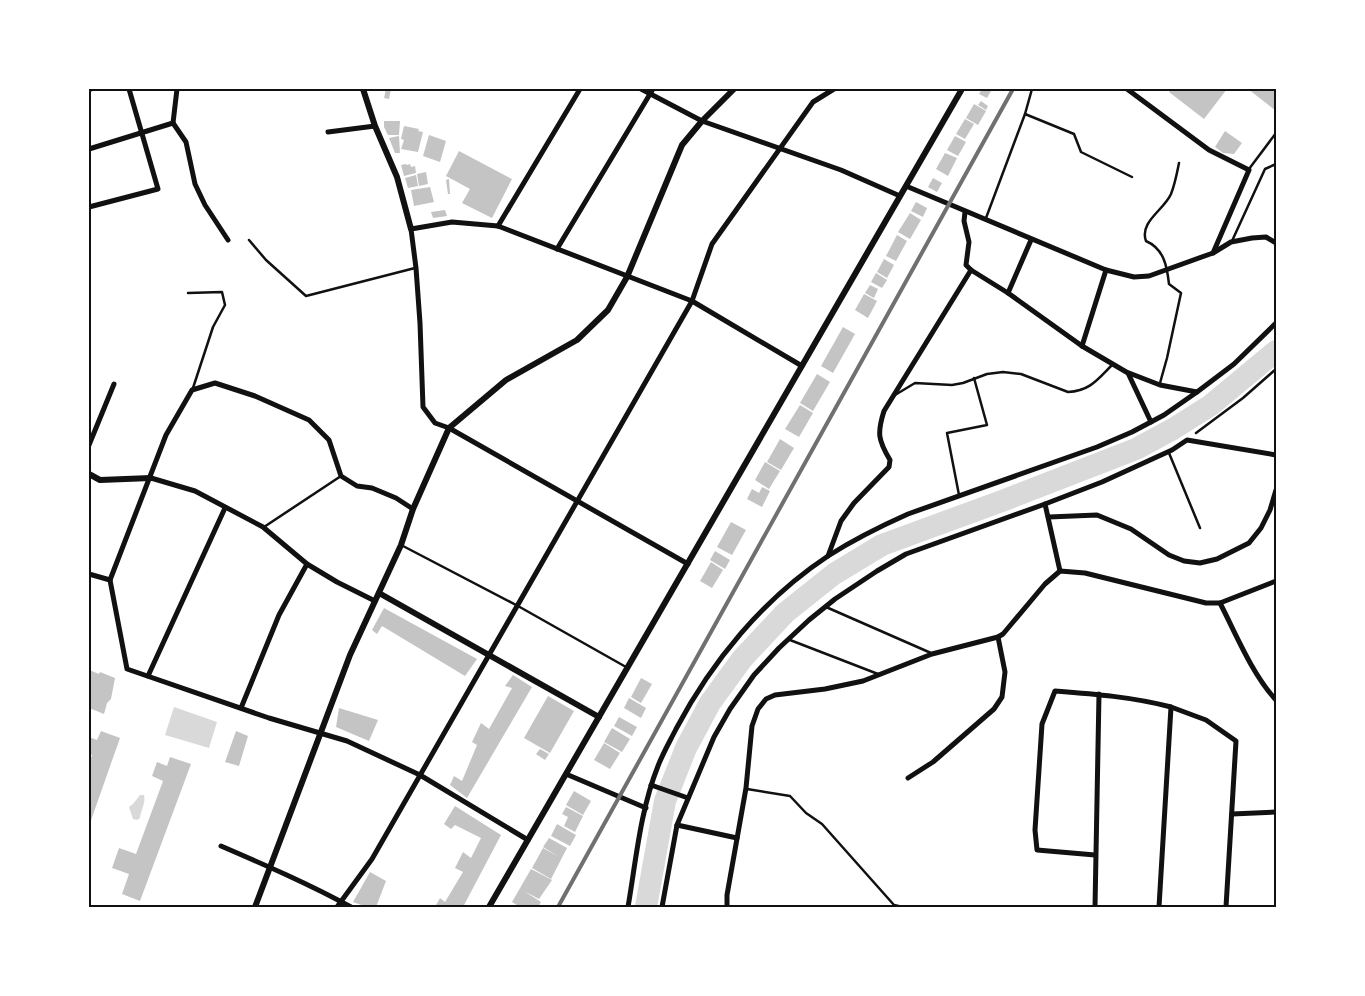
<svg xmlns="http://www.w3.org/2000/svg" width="1365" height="996" font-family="'Noto Serif',serif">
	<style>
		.water { fill: #d9d9d9 }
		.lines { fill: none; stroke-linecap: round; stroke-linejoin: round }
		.river { stroke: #d9d9d9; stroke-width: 22 }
		.building { fill: #c4c4c4 }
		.path { stroke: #111; stroke-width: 2.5 }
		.service { stroke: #111; stroke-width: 2.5 }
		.minor { stroke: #111; stroke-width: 5 }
		.tertiary { stroke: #111; stroke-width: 6 }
		.rail { stroke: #707070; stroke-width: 4 }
		.neatline { fill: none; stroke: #111; stroke-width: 2 }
	</style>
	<rect width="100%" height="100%" fill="#fff"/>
	<g class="water">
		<polygon points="174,707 217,722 209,748 165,735"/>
		<path d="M140,795H144C146,803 141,809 140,818L137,820L133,819L129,807L133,804Z"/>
	</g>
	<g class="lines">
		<polyline class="river" points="646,907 665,801 686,748 710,703 742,659 785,613 834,574 882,545 1002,501 1136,449 1173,429 1211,405 1276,351"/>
	</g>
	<g class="building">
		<polygon points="386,89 391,89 389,99 384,98"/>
		<polygon points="982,89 992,89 987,98 979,94"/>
		<polygon points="1172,89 1227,89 1204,119 1169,92"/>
		<polygon points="1248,89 1272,89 1276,92 1276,111"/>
		<polygon points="981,101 988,106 986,110 978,105"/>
		<polygon points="974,104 986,111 978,125 966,118"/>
		<polygon points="965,119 974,124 965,139 956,134"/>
		<polygon points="384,121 400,121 399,135 388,135 384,127"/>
		<polygon points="404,126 419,129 418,131 423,132 418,152 401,149 404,140 401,139"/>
		<polygon points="1225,131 1242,143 1234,154 1223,153 1215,147"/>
		<polygon points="429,135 446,141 440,162 423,156"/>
		<polygon points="399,136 400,153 395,153 389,138"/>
		<polygon points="955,136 966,142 958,156 947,150"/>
		<polygon points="459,151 512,179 492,218 462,203 470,189 446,176"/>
		<polygon points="945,153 957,158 948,176 936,169"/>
		<polygon points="406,164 407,165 410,164 411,167 415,166 416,173 404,176 401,165"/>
		<polygon points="426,172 428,184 419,186 417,174"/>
		<polygon points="416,175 418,186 408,188 405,178"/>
		<polygon points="933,178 942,183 937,192 928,187"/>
		<polygon points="449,179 450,194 448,194 446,180"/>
		<polygon points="430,187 434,202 414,206 411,190"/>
		<polygon points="916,202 927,208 923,217 911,211"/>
		<polygon points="445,210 447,216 433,218 431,212"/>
		<polygon points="910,213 921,220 910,239 898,232"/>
		<polygon points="897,235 907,241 896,261 886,256"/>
		<polygon points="884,259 894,265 887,278 877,272"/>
		<polygon points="876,273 887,280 882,288 871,282"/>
		<polygon points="870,285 878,289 874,298 865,293"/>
		<polygon points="864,294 877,301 868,318 855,310"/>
		<polygon points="843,327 855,334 833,373 821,366"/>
		<polygon points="817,374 830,382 813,411 800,403"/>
		<polygon points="800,405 813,413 799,437 785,429"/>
		<polygon points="780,439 794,448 781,470 767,462"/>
		<polygon points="765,462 780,471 769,489 755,480"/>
		<polygon points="762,487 770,491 762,507 747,499 752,489 759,493"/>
		<polygon points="731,522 746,530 732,555 717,547"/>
		<polygon points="715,551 730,560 725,569 710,560"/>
		<polygon points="711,562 723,570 712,588 700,581"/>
		<polygon points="384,608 477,659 465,676 382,626 377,634 372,630"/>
		<polygon points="89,670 99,674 100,672 115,678 111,699 107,703 104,714 89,708"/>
		<polygon points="513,675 532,687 467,798 450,785 454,776 462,781 477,745 472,742 481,723 489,729 512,688 505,686"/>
		<polygon points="641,678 652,684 641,703 631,697"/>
		<polygon points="548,696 574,711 550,753 524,738"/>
		<polygon points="629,698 646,708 641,718 624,708"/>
		<polygon points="339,708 378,720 369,741 336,727"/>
		<polygon points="619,717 637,727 632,736 614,726"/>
		<polygon points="612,728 630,739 622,752 604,742"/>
		<polygon points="101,731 120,738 89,826 89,763 92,755 89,753 89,737 97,740"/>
		<polygon points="236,731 248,736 239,766 225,762"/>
		<polygon points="604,743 620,753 610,769 594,760"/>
		<polygon points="540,749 549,754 545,760 536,754"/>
		<polygon points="170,757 191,764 140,901 122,894 129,874 112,868 119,848 136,854 163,781 152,776 157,762 167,766"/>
		<polygon points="574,791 591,801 583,815 566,805"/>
		<polygon points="455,806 501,835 463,907 435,907 440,898 445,902 463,872 455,868 463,852 471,858 481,838 455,825 451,829 444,824"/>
		<polygon points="566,807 583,816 575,832 564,826 568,817 562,814"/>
		<polygon points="557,824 576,835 570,846 551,836"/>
		<polygon points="549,838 567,848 551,879 532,868 543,848 559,857 543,847"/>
		<polygon points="531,869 552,880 539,899 524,891 541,902 538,907 520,907 512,902"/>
		<polygon points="370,872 386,881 376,907 367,907 353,902"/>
	</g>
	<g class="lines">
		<polyline class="path" points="1196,433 1243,398 1276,369"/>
		<g class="service">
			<polyline points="1025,114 1032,89"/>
			<polyline points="1249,169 1276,133"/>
			<polyline points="986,218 1025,114 1074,134 1081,152 1132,177"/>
			<polyline points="249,240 266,260 306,296 415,268"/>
			<polyline points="1232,241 1265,169 1276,164"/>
			<polyline points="188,293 222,292 225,305 213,327 193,388"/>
			<path d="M1160,383L1167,358L1181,293L1169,284C1167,266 1164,249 1146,241C1139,222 1164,210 1171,194C1175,184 1177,173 1179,163"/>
			<path d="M895,395L915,383L952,385L963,383L987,374L1003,372L1021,374L1068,392C1090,391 1098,379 1112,365"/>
			<polyline points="1169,453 1200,528"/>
			<polyline points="959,495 947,433 987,425 974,378"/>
			<polyline points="264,527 341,476"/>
			<polyline points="403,546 518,606 626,667"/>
			<polyline points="826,607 931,653"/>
			<polyline points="790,640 878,674"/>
			<polyline points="747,789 790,796 806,813 822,824 894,905 903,907"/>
		</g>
		<g class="minor">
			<polyline points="89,89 91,89"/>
			<polyline points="641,89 702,121 841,170 900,196"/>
			<polyline points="1127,89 1209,150 1249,170 1213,253"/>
			<polyline points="173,123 186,142 195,184 205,205 228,240"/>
			<polyline points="328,132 375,126"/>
			<polyline points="89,149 173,123 177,89"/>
			<polyline points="906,186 1106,270 1134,277 1149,276 1213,253 1231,242 1252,238 1266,237 1276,243"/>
			<polyline points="89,207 158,189 129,89"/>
			<polyline points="965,212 964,221 969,242 966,265 971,270 1008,293 1082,346 1128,373 1151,422"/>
			<polyline points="498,226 580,89"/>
			<polyline points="557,249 653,89"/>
			<polyline points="1008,293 1031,240"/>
			<polyline points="1082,346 1106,270"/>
			<polyline points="1129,373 1160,385 1197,392"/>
			<polyline points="89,445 114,384"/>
			<polyline points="151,478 195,491 263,527 307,564 337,582 375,601"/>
			<polyline points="1045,504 1060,571"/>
			<polyline points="1049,517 1097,515 1131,529 1169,555 1184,561 1200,563 1217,559 1249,543 1261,528 1270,510 1276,490"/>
			<path d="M828,556L841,521L854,503L889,467L890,460C878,440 877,433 884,411L971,270"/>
			<polyline points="688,564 449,428 435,423 423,407 420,323 416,268 411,229 452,222 498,226 692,301 802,366"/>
			<polyline points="89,574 110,580 127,669 269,718 347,741 420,775 528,840"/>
			<polyline points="110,580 166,435 192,390 215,383 255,396 309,420 329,440 341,476 357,486 372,488 396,498 413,509"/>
			<path d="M1220,603C1236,634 1252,674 1276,700"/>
			<polyline points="148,676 225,508"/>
			<polyline points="1171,707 1206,720 1236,741 1226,907"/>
			<polyline points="241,708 279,615 307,564"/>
			<polyline points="566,774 646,808"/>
			<polyline points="908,778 933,762 994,709 1002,697 1005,672 998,637"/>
			<polyline points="651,785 688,798"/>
			<polyline points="1232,814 1276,812"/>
			<polyline points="677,825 737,838"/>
			<path d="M221,846C265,865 309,884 351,907"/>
			<path d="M1095,855L1037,850L1035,830L1042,724L1055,691C1094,694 1133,697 1171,707L1159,907"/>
			<polyline points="337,907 372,859 692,301 712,244 813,102 834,89"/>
			<path d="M628,907C636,861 640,811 658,766C663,753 670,741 676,729C712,661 763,599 828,556C853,540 881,526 908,514L1097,447L1132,432L1164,415L1197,392L1234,364L1276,323"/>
			<polyline points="662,907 677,825 714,737 730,709 754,675 779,648 809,620 835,599 877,571 906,554 1045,504 1102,482 1172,450 1187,440 1276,455"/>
			<polyline points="727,907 727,895 746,788 752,726 758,709 766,699 775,695 825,689 863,681 932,654 998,637 1003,634 1045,584 1060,571 1085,573 1206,603 1220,603 1276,581"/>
			<polyline points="1095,907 1099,694"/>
		</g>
		<g class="tertiary">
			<polyline points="363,89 375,126 397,177 411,229"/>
			<polyline points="89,474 100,480 151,478"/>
			<polyline points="379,593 599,717"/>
			<polyline points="255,907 350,655 401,545 413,509 449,428 506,380 577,340 608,310 627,277 682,145 702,121 734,89"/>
			<polyline points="489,907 962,89"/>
		</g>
		<polyline class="rail" points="558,907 1013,89"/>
	</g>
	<rect width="1365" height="996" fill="none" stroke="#ffffff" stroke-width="180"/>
	<rect x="90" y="90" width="1185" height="816" class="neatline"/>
</svg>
